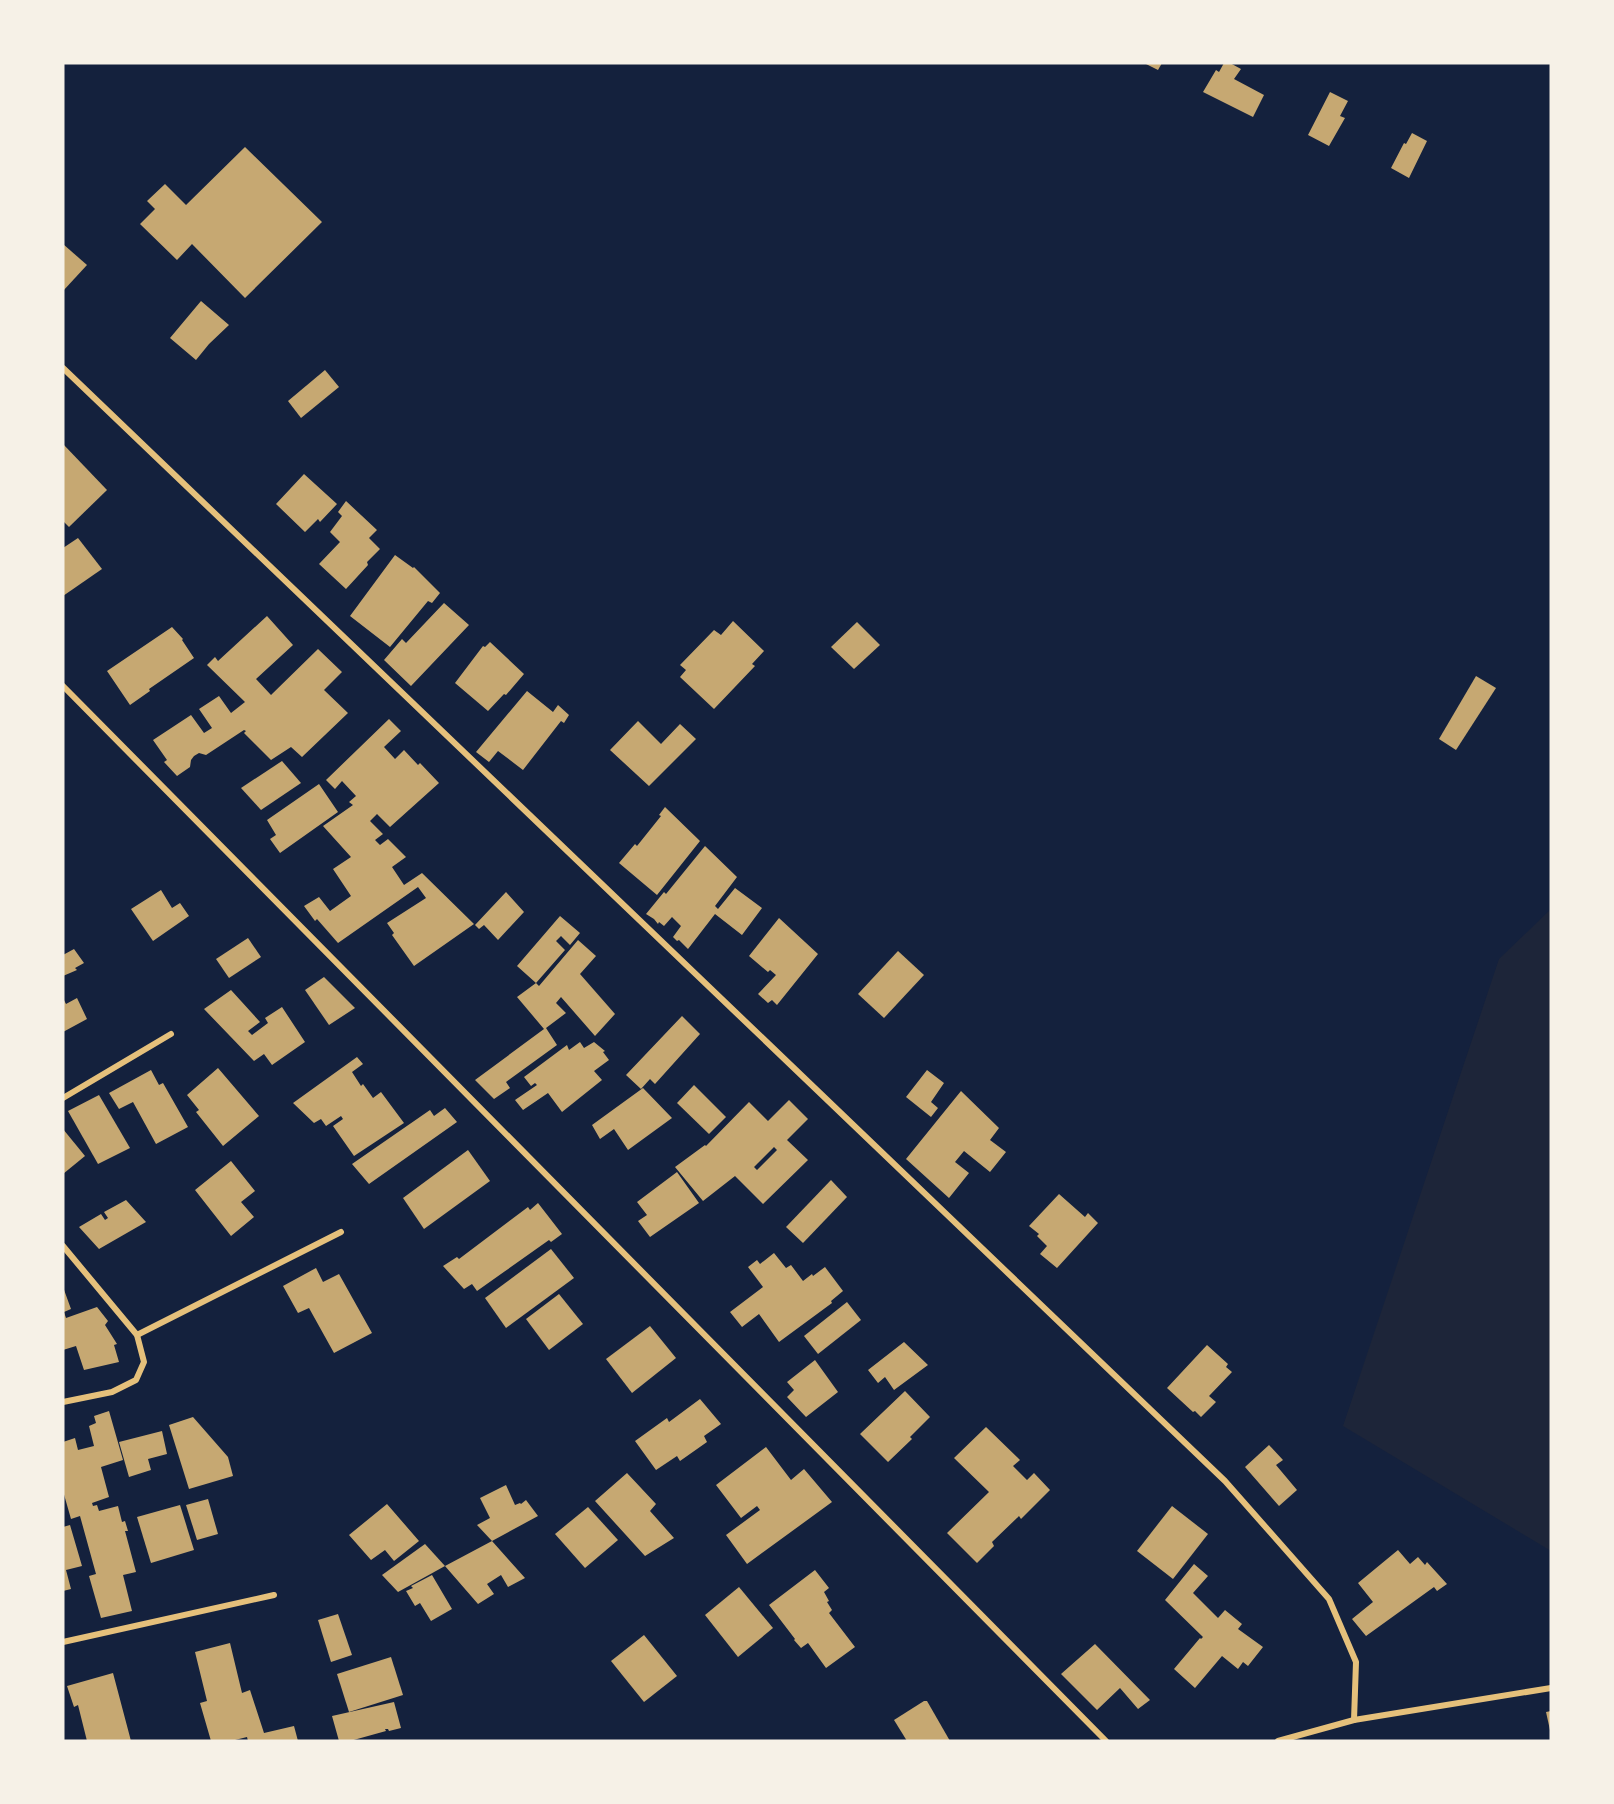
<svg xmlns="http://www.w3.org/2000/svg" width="1614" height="1804" font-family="'Asap Condensed',sans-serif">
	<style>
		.green { fill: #1d2539 }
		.building { fill: #c6a872; fill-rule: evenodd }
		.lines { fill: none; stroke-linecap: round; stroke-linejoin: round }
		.minor { stroke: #e5c07b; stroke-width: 6 }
	</style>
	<rect width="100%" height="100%" fill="#14213d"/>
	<polygon class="green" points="1551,909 1551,1551 1343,1426 1499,959"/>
	<g class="building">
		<polygon points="1144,63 1162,63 1158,70"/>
		<polygon points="1224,63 1230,63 1241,69 1234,79 1264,95 1253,117 1203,92 1216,70 1219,72"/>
		<polygon points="1330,92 1348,101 1340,116 1345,118 1329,146 1308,135"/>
		<polygon points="1412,133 1427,141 1409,178 1391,168 1404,143 1406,144"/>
		<polygon points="245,147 322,222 245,298 192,244 177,260 140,224 155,209 147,201 165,184 186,205"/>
		<polygon points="63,244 87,265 63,291"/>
		<polygon points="201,301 229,325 209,344 196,360 170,338"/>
		<polygon points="325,370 339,387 301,418 288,401"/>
		<polygon points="63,444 107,490 69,527 63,521"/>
		<polygon points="304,474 337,504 320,522 318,519 305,532 276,504"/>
		<polygon points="346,501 377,530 369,538 380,549 367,562 368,565 346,589 319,564 340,542 330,532 342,516 338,512"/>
		<polygon points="78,538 102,569 63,596 63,548"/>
		<polygon points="395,555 413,568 414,567 440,593 432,603 428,601 390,647 350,616"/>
		<polygon points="444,603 469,625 411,686 384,660 402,639 406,643"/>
		<polygon points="267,616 293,645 256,679 271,695 318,649 342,672 324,690 348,713 302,757 291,747 271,760 244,733 246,731 244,730 206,755 199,753 194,756 191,760 190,767 177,776 164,762 167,760 153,740 191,715 204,733 212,728 199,709 219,696 231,713 245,702 207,665 215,657 218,661"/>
		<polygon points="733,621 764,651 752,664 755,666 714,709 680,677 686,670 680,665 714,630 721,635"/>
		<polygon points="857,622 880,645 854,669 831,647"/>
		<polygon points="172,627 183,639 182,640 194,658 149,689 150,691 130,705 107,671"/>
		<polygon points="490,642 524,674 506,695 504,694 488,711 455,683 483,646 485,647"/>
		<polygon points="1476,676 1496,688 1456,750 1439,739"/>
		<polygon points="527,691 553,712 558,705 569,715 564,723 561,721 523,770 498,751 489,762 476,752"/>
		<polygon points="389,719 401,731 384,747 395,759 404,750 418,765 420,763 439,783 390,827 377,814 370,821 383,834 375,840 380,845 388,839 406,857 392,867 404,885 422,873 474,924 414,966 392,935 394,933 387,923 426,898 418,887 338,943 317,919 315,921 304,906 319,897 330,911 351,896 333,869 351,857 323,826 353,805 349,802 356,796 342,781 335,789 326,780"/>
		<polygon points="638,721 661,744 680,724 696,739 649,786 610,750"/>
		<polygon points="282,761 301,783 261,810 241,788"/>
		<polygon points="319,784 338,812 280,853 270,839 276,835 267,820"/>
		<polygon points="665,807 700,841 657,895 619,863 635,844 637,846 661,816 659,815"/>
		<polygon points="705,846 737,877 715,906 718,909 735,888 762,908 742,935 715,914 688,949 679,940 677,941 673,937 681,926 672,917 664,926 659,922 658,924 654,919 646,914 664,892 666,894"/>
		<polygon points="161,890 172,908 180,903 189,916 153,941 131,909"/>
		<polygon points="506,892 524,912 498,940 484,925 479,929 475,925"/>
		<polygon points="560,916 580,933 570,945 561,936 556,941 565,950 536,983 517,966"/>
		<polygon points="779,918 818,954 777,1005 772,1000 768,1003 758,994 776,975 770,970 768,972 749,956"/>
		<polygon points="248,938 261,957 229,978 216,959"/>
		<polygon points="578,940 596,956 580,974 615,1014 595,1036 561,997 556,1003 566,1013 546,1028 557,1045 506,1082 510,1088 494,1099 475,1080 544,1029 517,997 536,983 539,986"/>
		<polygon points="74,949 84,963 75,968 77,970 63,976 63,955"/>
		<polygon points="898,951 924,975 884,1018 858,994"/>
		<polygon points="324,977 355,1008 329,1025 305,990"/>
		<polygon points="231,990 260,1022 248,1031 252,1035 268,1023 265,1018 282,1007 305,1042 272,1065 264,1054 254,1061 204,1009"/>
		<polygon points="63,998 66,1004 77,998 87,1019 63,1032"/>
		<polygon points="682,1016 700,1034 655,1084 650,1079 641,1089 626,1075"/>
		<polygon points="580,1042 584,1048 594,1042 605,1051 603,1052 609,1060 594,1071 602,1080 562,1112 548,1093 523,1110 515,1100 537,1085 535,1083 531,1086 524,1077 567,1045 569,1050"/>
		<polygon points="357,1057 363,1064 352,1072 361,1086 363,1084 373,1098 381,1092 404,1123 354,1156 333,1126 343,1119 341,1116 326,1126 321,1119 314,1123 293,1103"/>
		<polygon points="218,1068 259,1116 223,1146 196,1112 199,1110 187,1095"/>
		<polygon points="151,1070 159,1085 163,1083 188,1127 156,1144 133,1102 119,1109 109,1093"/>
		<polygon points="927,1070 944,1083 931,1102 938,1108 931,1117 906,1097"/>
		<polygon points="694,1085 726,1117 709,1134 677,1103"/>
		<polygon points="643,1088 672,1118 628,1150 614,1129 600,1139 592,1125"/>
		<polygon points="961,1091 999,1128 990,1140 1006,1152 990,1172 964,1151 955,1162 969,1173 949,1198 906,1159"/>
		<polygon points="99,1095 130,1148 98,1164 68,1111"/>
		<path d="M789,1100L808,1119L787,1140L808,1160L763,1204L735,1176L703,1201L675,1167L705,1145L706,1146L749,1102L768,1121ZM774,1147L777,1150L757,1170L754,1167Z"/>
		<polygon points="445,1108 457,1122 369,1184 352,1164 430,1110 434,1116"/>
		<polygon points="63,1129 85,1156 63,1174"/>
		<polygon points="468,1150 490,1181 424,1229 403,1198"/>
		<polygon points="231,1161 255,1191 241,1202 254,1217 231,1236 195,1190"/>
		<polygon points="677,1172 699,1203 650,1237 638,1221 647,1215 637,1202"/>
		<polygon points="831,1180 847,1197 803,1243 786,1227"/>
		<polygon points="1059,1194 1085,1217 1088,1213 1098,1223 1057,1268 1040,1254 1047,1246 1037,1236 1039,1234 1029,1226"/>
		<polygon points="126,1200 146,1222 99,1249 79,1227 101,1214 105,1220 108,1218 104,1212"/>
		<polygon points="538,1203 562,1234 551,1242 549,1240 477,1291 472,1284 464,1289 443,1266 457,1257 459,1259 528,1207 530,1210"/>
		<polygon points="551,1249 574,1278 506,1328 485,1298"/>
		<polygon points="774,1253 786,1268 791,1265 803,1281 812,1274 813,1276 825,1267 843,1291 831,1301 832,1303 779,1342 759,1314 742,1327 730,1312 763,1287 748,1267 757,1260 760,1264"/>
		<polygon points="316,1268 323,1282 339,1274 372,1333 334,1353 309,1308 298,1313 283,1286"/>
		<polygon points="63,1287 71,1309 64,1312 66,1318 97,1307 108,1321 105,1325 117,1344 114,1345 119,1362 84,1370 76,1346 63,1350"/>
		<polygon points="559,1294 583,1324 549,1350 526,1319"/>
		<polygon points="847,1302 861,1320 818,1354 804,1336"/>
		<polygon points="650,1326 676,1358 632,1393 606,1359"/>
		<polygon points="904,1342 928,1365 894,1390 885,1377 878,1383 868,1370"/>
		<polygon points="1207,1345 1228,1364 1226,1367 1232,1372 1209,1396 1216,1402 1201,1417 1195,1411 1193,1412 1167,1388"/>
		<polygon points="815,1360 838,1392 806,1417 787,1397 794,1390 787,1382"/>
		<polygon points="905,1391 930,1417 910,1437 912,1439 888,1462 860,1434"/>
		<polygon points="700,1399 721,1424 704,1436 707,1442 680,1461 677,1456 656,1470 635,1441 667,1418 669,1422"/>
		<polygon points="109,1411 123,1460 101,1467 109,1497 92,1503 93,1506 97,1505 99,1511 118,1506 122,1522 125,1521 128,1531 125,1531 136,1572 123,1575 132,1611 101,1618 89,1576 96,1574 80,1516 71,1519 63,1491 63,1442 75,1438 78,1450 94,1446 89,1426 96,1423 94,1416"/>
		<polygon points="193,1417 228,1457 233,1476 189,1489 169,1425"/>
		<polygon points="986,1427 1020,1460 1013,1466 1027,1480 1034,1473 1050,1490 1021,1519 1019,1516 992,1542 994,1546 977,1563 947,1533 989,1492 954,1458"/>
		<polygon points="162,1431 167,1454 148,1459 151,1470 129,1477 119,1442"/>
		<polygon points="1269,1445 1283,1460 1276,1465 1297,1490 1279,1506 1245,1467"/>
		<polygon points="766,1447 791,1480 804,1469 832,1502 747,1564 726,1535 760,1510 757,1506 741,1518 716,1485"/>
		<polygon points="627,1473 656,1504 650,1511 674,1538 645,1556 595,1501"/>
		<polygon points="506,1485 515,1505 520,1503 521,1504 526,1500 538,1516 492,1541 477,1525 490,1518 480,1498"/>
		<polygon points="208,1499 218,1534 197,1540 186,1505"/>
		<polygon points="387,1504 419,1541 394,1561 385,1550 371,1560 349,1535"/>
		<polygon points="180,1505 194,1550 151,1563 137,1517"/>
		<polygon points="1172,1506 1208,1534 1173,1579 1137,1551"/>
		<polygon points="588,1507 618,1540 585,1568 555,1534"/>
		<polygon points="70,1525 82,1566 66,1570 71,1589 63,1591 63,1527"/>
		<polygon points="492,1541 525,1578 508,1587 501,1575 487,1584 494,1594 478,1604 445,1566"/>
		<polygon points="425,1544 445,1566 398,1592 382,1575"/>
		<polygon points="1398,1550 1410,1564 1418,1557 1425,1565 1427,1562 1447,1584 1437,1591 1434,1587 1366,1636 1352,1619 1373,1602 1358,1583"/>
		<polygon points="1194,1564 1208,1576 1193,1593 1218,1618 1225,1610 1242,1624 1238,1629 1263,1647 1248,1666 1243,1662 1238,1669 1222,1656 1195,1688 1174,1669 1200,1638 1201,1639 1203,1637 1165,1600"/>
		<polygon points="815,1570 829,1588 824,1592 829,1601 827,1602 832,1610 829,1613 855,1647 826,1668 808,1643 801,1648 794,1640 795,1639 769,1605"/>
		<polygon points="432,1575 452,1609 431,1621 420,1603 415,1606 406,1591 413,1588 411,1586"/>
		<polygon points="739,1587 773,1628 738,1657 705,1615"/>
		<polygon points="338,1614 352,1655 331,1662 318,1620"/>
		<polygon points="644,1635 677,1676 644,1702 611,1661"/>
		<polygon points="230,1643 242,1693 250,1690 264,1733 294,1726 298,1741 248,1741 247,1737 231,1741 211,1741 200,1703 207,1701 195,1652"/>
		<polygon points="1095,1644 1150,1700 1138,1709 1120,1688 1097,1710 1061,1674"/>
		<polygon points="391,1657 403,1695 349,1712 337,1674"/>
		<polygon points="113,1673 131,1741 87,1741 78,1705 74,1707 67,1686"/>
		<polygon points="924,1701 927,1701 950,1741 907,1741 894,1720"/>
		<polygon points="394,1702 401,1728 389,1731 388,1729 385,1729 386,1731 350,1741 339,1741 332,1716"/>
		<polygon points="1551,1711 1551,1729 1550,1730 1546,1712"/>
	</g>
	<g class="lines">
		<g class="minor">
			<polyline points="63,368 1225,1481 1329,1599 1356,1662 1354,1720"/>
			<polyline points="63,686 1106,1741"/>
			<polyline points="63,1098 171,1034"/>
			<polyline points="63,1246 137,1335 144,1362 136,1380 112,1392 63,1402"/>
			<polyline points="137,1335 341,1232"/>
			<polyline points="63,1642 274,1595"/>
			<polyline points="1278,1741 1354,1720 1551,1688"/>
		</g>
	</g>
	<rect width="1614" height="1804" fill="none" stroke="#f6f1e7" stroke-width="129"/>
</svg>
